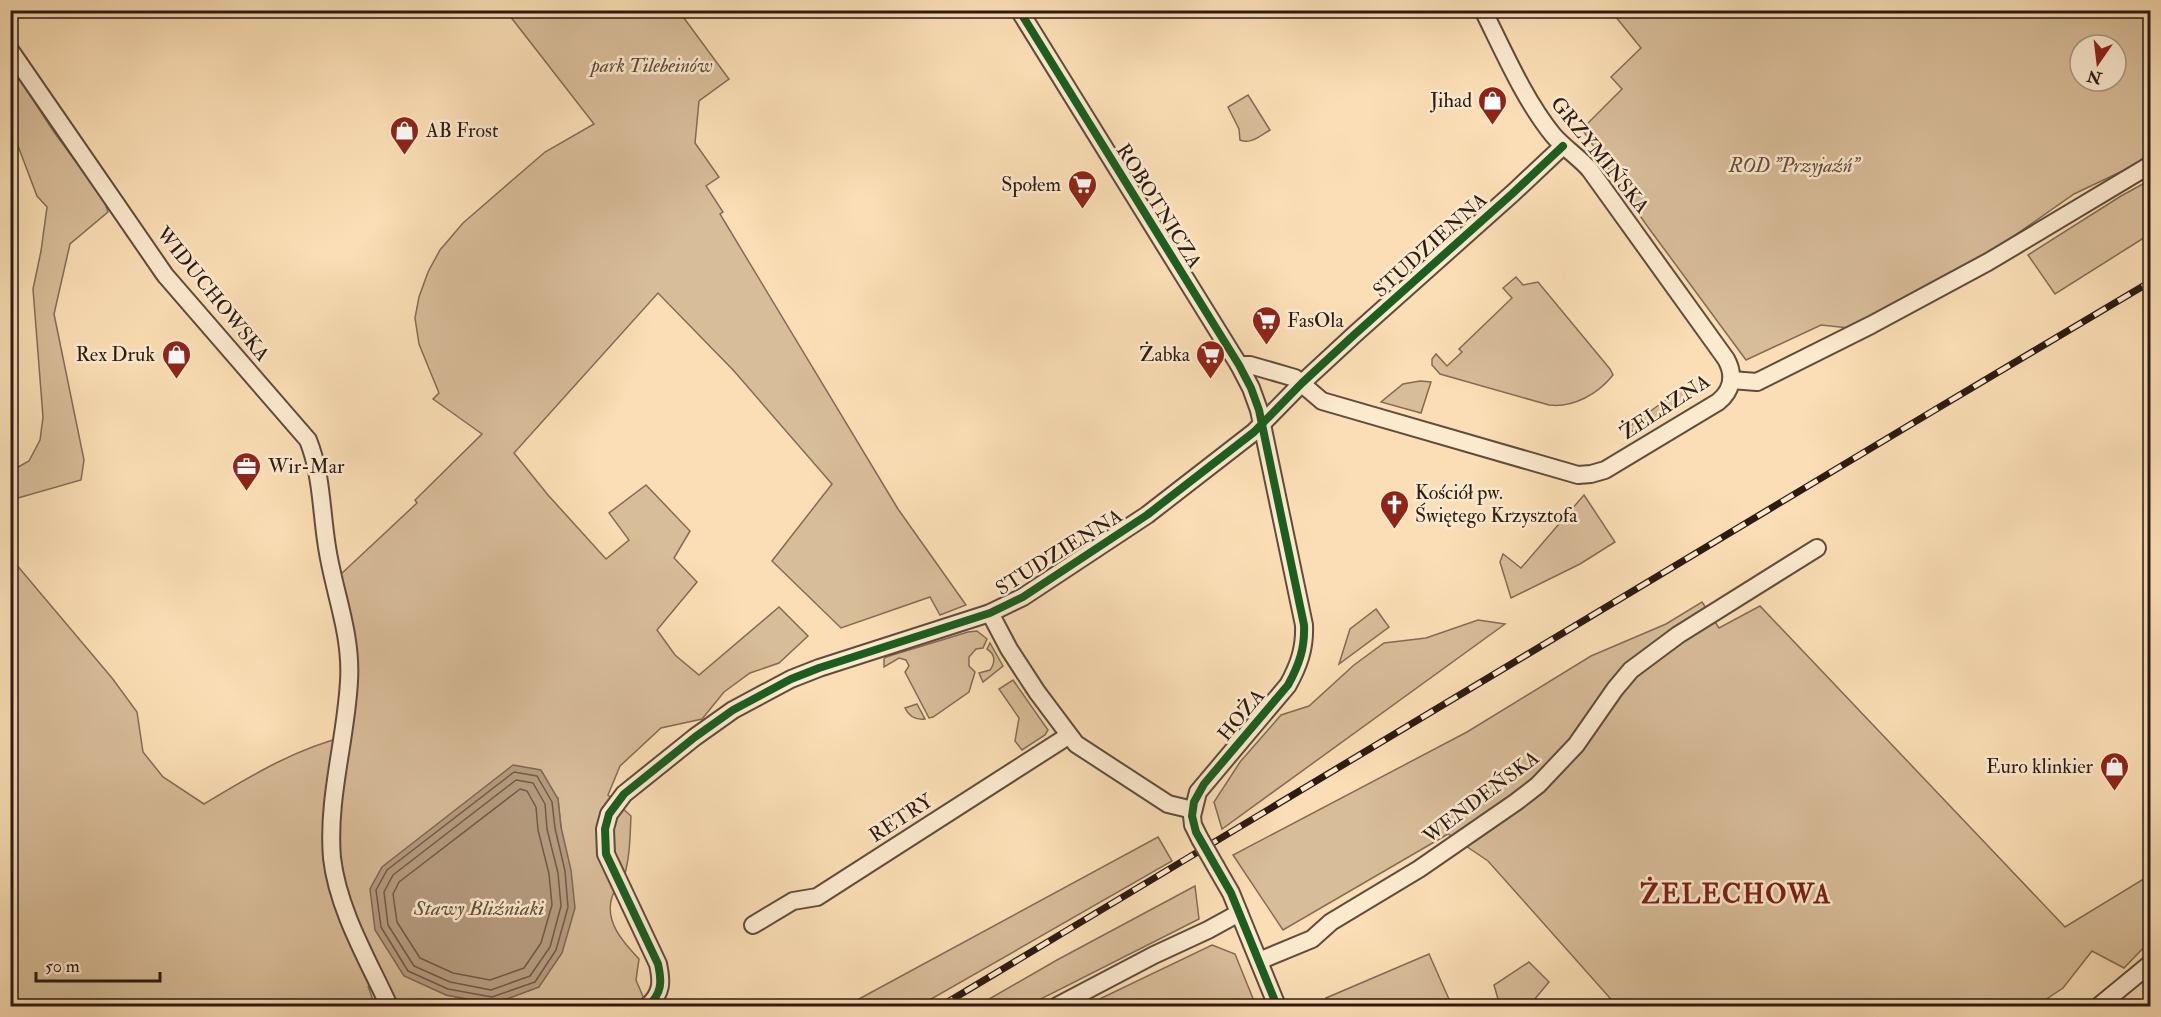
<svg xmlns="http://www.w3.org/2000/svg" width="2161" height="1017" font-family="'IM FELL Double Pica',serif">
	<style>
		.green { fill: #d8bd99; stroke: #826c56; stroke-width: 1.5; fill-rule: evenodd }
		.water { fill: #b59b7e; stroke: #7e6753; stroke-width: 1.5 }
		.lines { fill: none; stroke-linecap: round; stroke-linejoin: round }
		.shore { stroke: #705a48; stroke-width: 1.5 }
		.minor-casing { stroke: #604b3c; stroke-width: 20 }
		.minor { stroke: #fceacf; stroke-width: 16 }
		.rail-casing { stroke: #2c1a13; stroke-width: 7 }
		.rail { stroke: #fceacf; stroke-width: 4.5; stroke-dasharray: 14; stroke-linecap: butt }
		.minor-bridge-casing { stroke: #604b3c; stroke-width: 20; stroke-linecap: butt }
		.minor-bridge { stroke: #fceacf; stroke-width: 16 }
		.cycleway-casing { stroke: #fceacf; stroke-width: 11 }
		.cycleway { stroke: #1b5e20; stroke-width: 8 }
		.labels { text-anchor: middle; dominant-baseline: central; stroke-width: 5; stroke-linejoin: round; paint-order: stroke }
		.park-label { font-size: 20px; font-style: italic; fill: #604b3b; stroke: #fceacf }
		.poi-label { font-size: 20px; fill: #2c1a13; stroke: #fceacf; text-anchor: end }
		.street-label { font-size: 20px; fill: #2c1a13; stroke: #fceacf }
		.water-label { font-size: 21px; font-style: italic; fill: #634e3e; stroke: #fceacf }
		.district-label { font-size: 26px; font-weight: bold; letter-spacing: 1.5px; fill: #7a1f14; stroke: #fceacf }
	</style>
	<rect width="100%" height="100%" fill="#fbdeb5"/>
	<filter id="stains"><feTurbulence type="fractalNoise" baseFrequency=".00333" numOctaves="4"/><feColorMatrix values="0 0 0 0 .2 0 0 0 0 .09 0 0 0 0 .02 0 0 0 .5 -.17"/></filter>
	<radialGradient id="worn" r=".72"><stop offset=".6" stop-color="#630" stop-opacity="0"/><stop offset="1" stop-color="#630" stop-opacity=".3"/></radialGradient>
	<g class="green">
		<path d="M678,10L729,79L699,101L695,143L719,177L706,186L723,212L720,214L898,509L966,605L940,615L930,597L841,628L772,561L832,484L734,371L658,293L514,453L548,495L606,559L629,540L609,513L646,485L690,531L674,558L697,582L657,630L675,655L699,675L779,607L808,636L779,663L750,673L724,692L702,719L661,728L620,766L608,795L631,816C630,836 630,858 624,877C621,884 614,890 612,897C604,922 624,943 639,959L636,980L647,1006H387L368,986L375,1006H11L10,557L112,678L137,712L143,752L163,777L204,804C249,777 296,748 348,736L340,575L417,503L415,500L482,434L433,399L439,393L419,344L415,318L419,297L428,272L440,250L463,223L545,152L594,124L506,11ZM558,799L561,827L539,987L493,1004L446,995Z"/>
		<path d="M1611,11H2150V158L2074,194L2001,245L1849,328L1821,325L1746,360L1645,223L1582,129L1622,89L1611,77L1641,48ZM2080,45H2116V81H2080Z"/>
		<polygon points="11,66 54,132 104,200 108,212 70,244 54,314 84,460 81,480 11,500 11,471 29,461 40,440 43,417 33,289 41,251 47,207 37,196 15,138 18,126 11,119"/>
		<path d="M1248,95L1270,130C1261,135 1250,145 1240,140L1239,129L1228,107Z"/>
		<polygon points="2150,180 2150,234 2055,294 2028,255 2121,196"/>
		<path d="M1516,277L1523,285L1538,282L1610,369L1613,375C1598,394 1573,408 1549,405L1440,374L1432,365V359L1436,354L1447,366L1462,352L1459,349L1512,298L1503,288Z"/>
		<polygon points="1420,381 1431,382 1421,413 1381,402 1403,384"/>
		<polygon points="1684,387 1687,388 1691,395 1690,399 1629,433 1627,428"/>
		<polygon points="1584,495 1615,542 1580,564 1511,598 1500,562 1503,554 1521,568"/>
		<polygon points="1702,602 1719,628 1760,606 2065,927 2150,875 2150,941 2124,968 2092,951 2063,988 2036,1006 1617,1006 1488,861 1448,834 1283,930 1233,855 1467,732 1591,656 1666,624"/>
		<polygon points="1376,609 1389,627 1339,664 1350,629"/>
		<polygon points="1478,620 1505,624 1222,829 1214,802 1240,762 1281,715 1309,706 1354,665 1384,643 1426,638"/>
		<polygon points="977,631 987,639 983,648 976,649 969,657 969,666 975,672 969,692 933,717 929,718 905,672 909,666 906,660 899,658 884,667 884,659 886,657 968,632"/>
		<path d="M990,643L1003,666L983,682L979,673L990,670C996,662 995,654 987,649Z"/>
		<polygon points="1013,680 1048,730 1045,735 1022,750 1015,741 1019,718 999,689"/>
		<path d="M917,704L925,719C916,720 909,717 905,708Z"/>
		<polygon points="1158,837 1172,861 919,1006 846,1006"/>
		<polygon points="1195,886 1199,919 1027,1006 977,1006 1057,960"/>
		<polygon points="1212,945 1235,954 1256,1006 1085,1006"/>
		<polygon points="1429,954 1452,1006 1330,1006 1326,998"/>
		<polygon points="1529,962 1549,982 1529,1006 1500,1006 1494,985"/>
	</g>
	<polygon class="water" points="513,765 541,770 558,799 561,827 571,870 575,908 562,953 539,987 493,1004 446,995 404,976 375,930 370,889 382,867"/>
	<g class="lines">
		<g class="shore">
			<polygon points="514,772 537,776 552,802 555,828 565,871 568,907 556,950 535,982 492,997 448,989 408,971 381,927 376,890 387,870"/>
			<polygon points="516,780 533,783 545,804 547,829 558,873 561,906 550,947 530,976 491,990 450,982 414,966 388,925 384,892 393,875"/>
			<polygon points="520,789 527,791 536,807 538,830 549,874 552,905 541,943 524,968 490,980 453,973 420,958 397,922 393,894 399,882"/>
		</g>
		<defs>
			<g id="minor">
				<path d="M1019,10L1239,365L1251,388L1259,410L1304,625C1305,648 1299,665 1288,685L1198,792L1192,816L1193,825L1200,839"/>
				<path d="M10,50L165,275L308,440C322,475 321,510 327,547C334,593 352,634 349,681C346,740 327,798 332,858C338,910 368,960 389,1006"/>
				<path d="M1239,365H1250L1295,378L1322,401L1578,475L1591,474L1605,470L1718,402C1732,391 1735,375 1726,359L1590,170C1579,157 1564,148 1553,135C1524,99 1504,52 1483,10"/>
				<polyline points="1731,380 1757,382 1871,325 1988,262 2150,165"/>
				<polyline points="990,613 1009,649 1037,692 1076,744 1168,804 1193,810"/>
				<polyline points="1216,867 1231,893 1277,1006"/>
				<polyline points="753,925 793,901 817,897 1068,736"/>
				<polyline points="1259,961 1312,939 1331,922 1419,869 1516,802 1538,785 1576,745 1615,689 1631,670 1678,635 1817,548"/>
				<path d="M648,1006C662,993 662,982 658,964L606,854L605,829L609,814L624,794L695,737L733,710L791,679L819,668L990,613L1023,597L1147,515L1254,432L1302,383L1355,334L1513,193L1563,146"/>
				<polyline points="1057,1006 1154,955 1208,930 1239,913"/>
				<polyline points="2099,1006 2150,964"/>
			</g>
		</defs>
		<use href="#minor" class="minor-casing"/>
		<use href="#minor" class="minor"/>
		<defs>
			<polyline id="rail" points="941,1006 1938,408 2150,282"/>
		</defs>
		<use href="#rail" class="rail-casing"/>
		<use href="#rail" class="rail"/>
		<defs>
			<polyline id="minor-bridge" points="1200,839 1216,867"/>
		</defs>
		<use href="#minor-bridge" class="minor-bridge-casing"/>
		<use href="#minor-bridge" class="minor-bridge"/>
		<defs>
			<g id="cycleway">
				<path d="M1019,10L1239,365L1251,388L1259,410L1304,625C1305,648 1299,665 1288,685L1204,784L1194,802L1192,816L1196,832L1231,893L1277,1006"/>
				<path d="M648,1006C662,993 662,982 658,964L606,854L605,829L609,814L624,794L695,737L733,710L791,679L819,668L990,613L1023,597L1147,515L1254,432L1302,383L1355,334L1513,193L1563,146"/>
			</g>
		</defs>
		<use href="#cycleway" class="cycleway-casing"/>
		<use href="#cycleway" class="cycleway"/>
	</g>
	<defs>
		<symbol id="shop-pin" viewBox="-11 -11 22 30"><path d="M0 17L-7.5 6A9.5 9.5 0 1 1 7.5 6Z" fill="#8f2418" stroke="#fceacf"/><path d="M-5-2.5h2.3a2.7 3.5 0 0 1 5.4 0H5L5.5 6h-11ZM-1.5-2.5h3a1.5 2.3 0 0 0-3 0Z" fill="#fff"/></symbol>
		<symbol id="supermarket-pin" viewBox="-11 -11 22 30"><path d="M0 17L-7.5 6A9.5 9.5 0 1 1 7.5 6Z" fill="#8f2418" stroke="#fceacf"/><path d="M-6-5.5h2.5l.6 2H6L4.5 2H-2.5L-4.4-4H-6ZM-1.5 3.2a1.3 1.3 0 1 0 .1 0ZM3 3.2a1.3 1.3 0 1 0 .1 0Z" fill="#fff"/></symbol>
		<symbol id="office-pin" viewBox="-11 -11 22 30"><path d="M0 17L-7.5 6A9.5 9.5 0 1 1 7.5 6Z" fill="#8f2418" stroke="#fceacf"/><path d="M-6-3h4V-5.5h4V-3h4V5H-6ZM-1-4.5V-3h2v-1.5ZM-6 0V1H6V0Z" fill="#fff"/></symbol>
		<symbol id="church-pin" viewBox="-11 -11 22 30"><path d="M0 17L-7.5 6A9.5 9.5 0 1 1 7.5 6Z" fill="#8f2418" stroke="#fceacf"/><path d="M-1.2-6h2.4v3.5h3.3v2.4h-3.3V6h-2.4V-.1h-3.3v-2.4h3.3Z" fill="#fff"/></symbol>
	</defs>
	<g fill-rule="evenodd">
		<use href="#shop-pin" x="1476" y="84" width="33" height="45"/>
		<use href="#shop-pin" x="388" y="114" width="33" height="45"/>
		<use href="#supermarket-pin" x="1066" y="168" width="33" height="45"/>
		<use href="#supermarket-pin" x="1250" y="304" width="33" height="45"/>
		<use href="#shop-pin" x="160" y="338" width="33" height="45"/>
		<use href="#supermarket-pin" x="1194" y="338" width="33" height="45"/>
		<use href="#office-pin" x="230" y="450" width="33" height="45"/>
		<use href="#church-pin" x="1378" y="488" width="33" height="45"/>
		<use href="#shop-pin" x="2098" y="750" width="33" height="45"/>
	</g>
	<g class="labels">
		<g class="park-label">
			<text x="652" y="65">park Tilebeinów</text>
			<text x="1794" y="165">ROD "Przyjaźń"</text>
		</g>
		<g class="poi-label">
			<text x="1472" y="100">Jihad</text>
			<text x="426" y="130" text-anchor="start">AB Frost</text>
			<text x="1061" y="184">Społem</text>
			<text x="1287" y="320" text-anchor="start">FasOla</text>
			<text x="155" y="354">Rex Druk</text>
			<text x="1190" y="354">Żabka</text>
			<text x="268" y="466" text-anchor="start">Wir-Mar</text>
			<text x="1415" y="492" text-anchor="start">Kościół pw.<tspan x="1415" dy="23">Świętego Krzysztofa</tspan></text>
			<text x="2093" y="766">Euro klinkier</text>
		</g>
		<g class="street-label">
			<text transform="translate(1600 155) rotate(51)">GRZYMIŃSKA</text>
			<text transform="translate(1159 206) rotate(58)">ROBOTNICZA</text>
			<text transform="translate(1430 245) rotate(-42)">STUDZIENNA</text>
			<text transform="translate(213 294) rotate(51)">WIDUCHOWSKA</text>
			<text transform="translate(1665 407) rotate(-33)">ŻELAZNA</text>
			<text transform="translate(1059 552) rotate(-32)">STUDZIENNA</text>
			<text transform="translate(1241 715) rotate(-50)">HOŻA</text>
			<text transform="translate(1481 797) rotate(-37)">WENDEŃSKA</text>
			<text transform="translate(901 818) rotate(-33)">RETRY</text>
		</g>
		<g class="water-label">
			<text x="479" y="908">Stawy Bliźniaki</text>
		</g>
		<g class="district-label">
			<text x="1736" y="895">ŻELECHOWA</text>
		</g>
	</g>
	<rect width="2161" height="1017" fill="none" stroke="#fbdeb5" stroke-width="36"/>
	<rect x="12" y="12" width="2137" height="993" fill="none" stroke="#2c1a13" stroke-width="3"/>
	<rect x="18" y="18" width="2125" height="981" fill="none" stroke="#2c1a13" stroke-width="1.5"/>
	<g transform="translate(2098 63) rotate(194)"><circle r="28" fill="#fceacf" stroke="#a99784" stroke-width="1.5"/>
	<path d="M0-4.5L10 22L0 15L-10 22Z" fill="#8f2418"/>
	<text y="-9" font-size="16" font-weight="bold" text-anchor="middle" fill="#2c1a13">N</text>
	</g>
	<path d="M36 972v9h124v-9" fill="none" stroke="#2c1a13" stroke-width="3"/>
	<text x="45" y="972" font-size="18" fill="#2c1a13" stroke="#fceacf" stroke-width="4.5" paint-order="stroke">50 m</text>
	<rect width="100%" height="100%" filter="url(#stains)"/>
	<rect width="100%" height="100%" fill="url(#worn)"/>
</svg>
